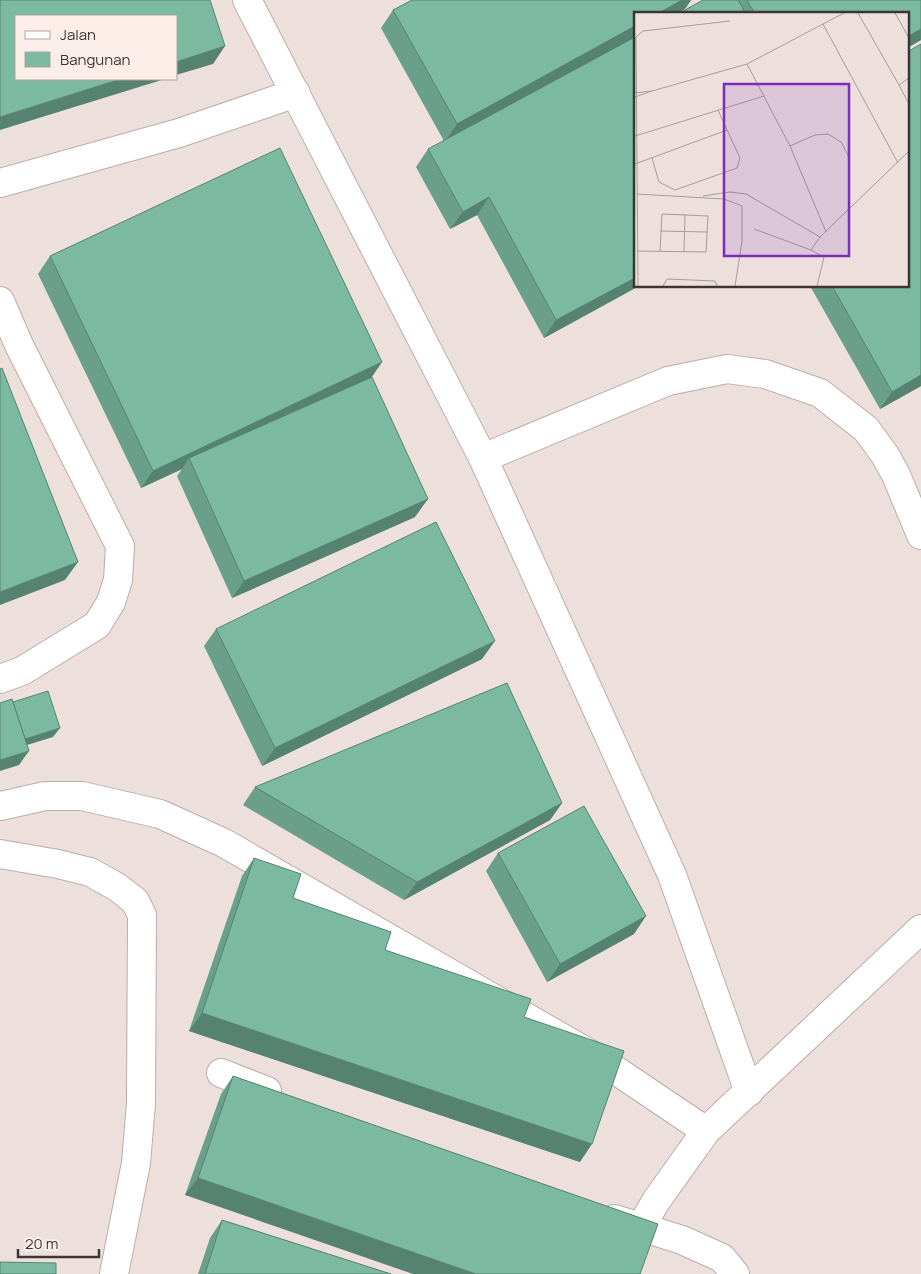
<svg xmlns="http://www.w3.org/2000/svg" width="921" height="1274" font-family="Manrope,sans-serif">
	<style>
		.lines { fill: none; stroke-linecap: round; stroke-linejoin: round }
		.minor-casing { stroke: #baada9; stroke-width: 30 }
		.minor { stroke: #fff; stroke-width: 28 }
		.wall { fill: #6aa08a }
		.shaded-wall { fill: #568271 }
		.building { fill: #7bbaa1; stroke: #568271 }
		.inset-road { fill: none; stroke: #a69c99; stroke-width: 1 }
		.view { fill: #7b2cbf; fill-opacity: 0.15; stroke: #7b2cbf; stroke-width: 2.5 }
		.inset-edge { fill: none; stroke: #3b3634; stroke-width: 2.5 }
	</style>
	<rect width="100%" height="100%" fill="#ede0dc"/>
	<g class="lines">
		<defs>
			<g id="minor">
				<polyline points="247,0 483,458"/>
				<polyline points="0,183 179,133 296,93"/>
				<polyline points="0,301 19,345 120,546 118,580 111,602 97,625 22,671 0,679"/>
				<polyline points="0,806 45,796 82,796 160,814 224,843 602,1061 706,1131"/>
				<polyline points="0,854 58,864 90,872 117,887 135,901 142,915 141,1103 136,1163 114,1274"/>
				<polyline points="221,1073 267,1091"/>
				<polyline points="749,1092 672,875 483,458 668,381 727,369 765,374 820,393 866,429 885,455 896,475 921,535"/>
				<polyline points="614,1219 641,1227 656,1201 706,1131 921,929"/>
				<polyline points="641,1227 682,1240 722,1258 735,1274"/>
			</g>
		</defs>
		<use href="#minor" class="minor-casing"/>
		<use href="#minor" class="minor"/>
	</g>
	<g class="wall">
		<polygon points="412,0 691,0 685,9 635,14 635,286 639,286 544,338 477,215 450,229 416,167 428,149 444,141 381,28 393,10"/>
		<polygon points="703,0 921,0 921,40 907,48 907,14 678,14"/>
		<polygon points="921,44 921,386 880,409 810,286 907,286"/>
		<polygon points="50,256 382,362 372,377 415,517 232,598 177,476 182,469 141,488 38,274"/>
		<polygon points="216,629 482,659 262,766 204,646"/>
		<polygon points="255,787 562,803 550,820 404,900 243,805"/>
		<polygon points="498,853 634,934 547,982 486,871"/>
		<polygon points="254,858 293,898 385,950 524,1017 580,1162 189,1031 242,876"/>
		<polygon points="233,1076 658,1224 185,1195 221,1094"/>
		<polygon points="222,1220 391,1274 198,1274 210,1238"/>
	</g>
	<g class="shaded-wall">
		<polygon points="682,0 691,0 685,9 677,14 657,14"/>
		<polygon points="635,26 635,37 445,142 457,124"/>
		<polygon points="921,29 921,40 907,48 907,37"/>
		<polygon points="225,46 213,64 176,75 176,62"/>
		<polygon points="121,79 165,79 0,130 0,117"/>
		<polygon points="489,197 477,215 450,229 463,212"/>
		<polygon points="635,278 635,286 639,286 544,338 556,320"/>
		<polygon points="382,362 370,379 189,458 182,469 141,488 153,471"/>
		<polygon points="921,375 921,386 880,409 892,392"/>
		<polygon points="428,499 415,517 232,598 244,581"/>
		<polygon points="78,562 65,580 0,605 0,592"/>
		<polygon points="495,641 482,659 262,766 275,748"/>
		<polygon points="60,728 53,737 14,749 21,740"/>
		<polygon points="29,751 19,765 0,771 0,760"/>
		<polygon points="562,803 550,820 404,900 417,882"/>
		<polygon points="646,916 634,934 547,982 560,964"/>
		<polygon points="202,1013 592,1144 580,1162 189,1031"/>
		<polygon points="198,1178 476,1274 413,1274 185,1195"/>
	</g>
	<g class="building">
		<polygon points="0,0 210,0 225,46 176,62 176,16 16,16 16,79 121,79 0,117"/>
		<polygon points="412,0 682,0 657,14 635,14 635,26 457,124 393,10"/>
		<polygon points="703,0 738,0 746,14 678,14"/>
		<polygon points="747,0 921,0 921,29 907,37 907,14 755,14"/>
		<polygon points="635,37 635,278 556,320 489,197 463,212 428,149"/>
		<polygon points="921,44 921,375 892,392 832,286 907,286 907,52"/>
		<polygon points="280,148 382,362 153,471 50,256"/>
		<polygon points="2,368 78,562 0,592 0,369"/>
		<polygon points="372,377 428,499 244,581 189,458"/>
		<polygon points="436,522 495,641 275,748 216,629"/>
		<polygon points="507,683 562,803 417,882 255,787"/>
		<polygon points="48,691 60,728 25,739 13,702"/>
		<polygon points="12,699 29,751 0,760 0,703"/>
		<polygon points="584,806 646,916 560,964 498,853"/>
		<polygon points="254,858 301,874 293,898 391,932 385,950 531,999 524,1017 624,1051 592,1144 202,1013"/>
		<polygon points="233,1076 658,1224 640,1274 476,1274 198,1178"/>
		<polygon points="222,1220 391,1274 205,1274"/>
		<polygon points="0,1262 56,1263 56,1274 0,1274"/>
	</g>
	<g transform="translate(634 12)">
		<rect width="275" height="275" fill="#ede0dc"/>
		<path class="inset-road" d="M224,1L265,73M261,1L275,26M189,12L210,1M113,52L156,134M275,66L265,73L275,92M1,81L18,79L113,52L189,12L264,151M1,85L18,79M1,124L130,84M18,146L25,170L41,178L103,156L106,146L84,98M1,152L93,118M3,182L90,187L108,194V229L101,274M69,184L96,180L112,182L186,225M120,217L177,238L186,225L275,139M26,219L74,220M192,220L156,134L181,123L194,122L207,130L215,145M177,238L190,245L183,274M3,239L72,240L74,204L28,202L26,239M50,240L51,202M4,274L2,25L9,19L96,9M29,274L33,267L81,269L83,274"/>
		<path class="view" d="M90,72H215V244H90Z"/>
		<rect width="275" height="275" class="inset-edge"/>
	</g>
	<rect x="15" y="15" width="162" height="65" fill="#fbeee9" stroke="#aea4a1"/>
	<rect x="25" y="31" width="25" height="8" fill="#ffffff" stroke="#aea4a1"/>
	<text x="60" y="40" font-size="15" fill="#3b3634">Jalan</text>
	<rect x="25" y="52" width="25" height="15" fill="#7bbaa1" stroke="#aea4a1"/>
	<text x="60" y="65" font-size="15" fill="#3b3634">Bangunan</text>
	<path d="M18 1249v8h81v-8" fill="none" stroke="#3b3634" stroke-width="2.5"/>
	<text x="25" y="1249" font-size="15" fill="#3b3634" stroke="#fbeee9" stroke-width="4" paint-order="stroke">20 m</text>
</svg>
